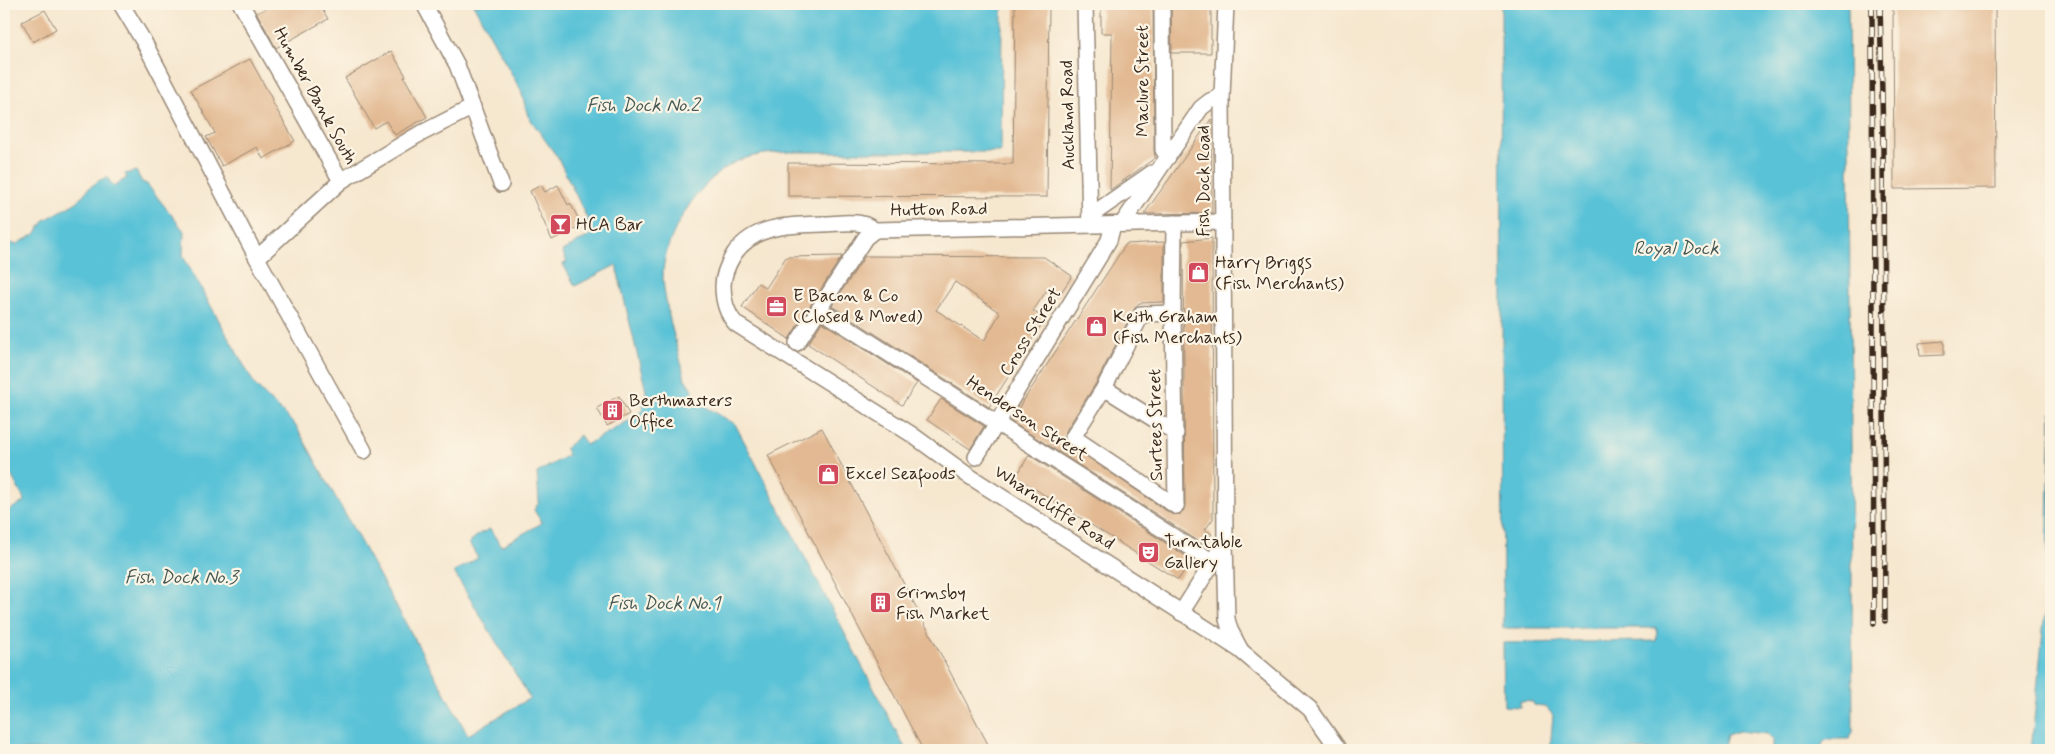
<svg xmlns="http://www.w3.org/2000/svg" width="2055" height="754" font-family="Mynerve,sans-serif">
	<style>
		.water { fill: #5ac2d7; stroke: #4a767a }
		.building { fill: #e2b992; fill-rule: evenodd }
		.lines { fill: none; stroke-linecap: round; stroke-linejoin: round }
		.minor-casing { stroke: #988876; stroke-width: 18 }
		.minor { stroke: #fff; stroke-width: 15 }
		.rail-casing { stroke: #3b2a1e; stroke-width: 5.5 }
		.rail { stroke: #fcf5e5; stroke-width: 4; stroke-dasharray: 11; stroke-linecap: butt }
		.labels { text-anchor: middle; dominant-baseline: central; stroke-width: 4.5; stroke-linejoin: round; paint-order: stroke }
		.street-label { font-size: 18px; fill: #3b2a1e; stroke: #fcf5e5 }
		.poi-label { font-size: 18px; fill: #3b2a1e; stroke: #fcf5e5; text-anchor: start }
		.water-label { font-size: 19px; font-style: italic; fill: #445856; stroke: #fcf5e5 }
	</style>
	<rect width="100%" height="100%" fill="#fcf5e5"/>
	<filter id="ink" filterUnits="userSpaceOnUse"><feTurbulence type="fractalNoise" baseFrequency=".02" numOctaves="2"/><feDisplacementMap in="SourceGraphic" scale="10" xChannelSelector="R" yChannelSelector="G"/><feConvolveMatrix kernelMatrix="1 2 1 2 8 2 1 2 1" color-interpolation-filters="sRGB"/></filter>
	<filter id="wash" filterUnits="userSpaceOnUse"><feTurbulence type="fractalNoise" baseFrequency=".0096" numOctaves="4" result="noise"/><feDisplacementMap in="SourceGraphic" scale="20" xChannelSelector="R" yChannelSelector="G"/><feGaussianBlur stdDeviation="1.12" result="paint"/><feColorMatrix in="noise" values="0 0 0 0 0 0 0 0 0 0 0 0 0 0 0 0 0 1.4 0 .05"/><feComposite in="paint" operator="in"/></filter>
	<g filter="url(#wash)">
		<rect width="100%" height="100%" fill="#f6e7cf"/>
		<g class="water">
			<path d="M473,4H1002L1001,152H790C773,153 754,154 738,161C700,177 661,238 663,279C665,308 678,349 685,379L692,389L696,401L735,424L906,750H4V513L25,501L4,462V239L12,244H17L35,234L45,220L77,202L89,188L100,180L107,177L113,186L127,178L125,174L136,171L142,182L147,184L184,231L183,256L255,385L296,426L468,735L530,698L454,572L478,558L469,543L479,534L490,529L501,546L542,523L534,510L539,502L537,473L568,455L565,449L580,435L586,445L630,420L642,411L646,391L616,265L575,286L563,264L567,262L562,251L591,235L586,224L588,220L558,158L528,116L521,91Z"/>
			<polygon points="1501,4 1848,4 1853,732 1849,739 1829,739 1823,742 1821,750 1772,750 1772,740 1767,734 1739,731 1727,735 1723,750 1550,750 1553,715 1545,706 1534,705 1533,702 1520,701 1520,707 1504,706 1503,643 1656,641 1657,628 1503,628"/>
			<polygon points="2051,413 2051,750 2031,750 2046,601"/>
		</g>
		<g id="blocks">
			<g class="building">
				<polygon points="274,4 319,4 328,19 276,48 257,13"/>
				<polygon points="1015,4 1049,4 1047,197 788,196 788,163 1013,164"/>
				<polygon points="1101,4 1153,4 1154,150 1155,158 1110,190 1112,33 1101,33"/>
				<polygon points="1171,4 1211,4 1211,53 1172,53"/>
				<polygon points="1893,4 1995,4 1996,188 1894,189"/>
				<polygon points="45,10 56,29 33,42 22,22"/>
				<polygon points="391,51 406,76 404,77 427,117 395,135 386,121 374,128 345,78"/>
				<polygon points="250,59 272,99 271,100 295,141 263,159 257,147 222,166 206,137 215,133 191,90"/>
				<polygon points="1211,119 1212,213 1144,214 1182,161"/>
				<polygon points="541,185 545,192 558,185 568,205 570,203 582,225 552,240 530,191"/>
				<polygon points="1212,238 1213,519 1205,530 1212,534 1203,544 1010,421 1126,244 1164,242 1164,302 1139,303 1134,309 1096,383 1065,432 1063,440 1171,514 1181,514 1185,506 1183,241"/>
				<polygon points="842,256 789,339 742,307 758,283 766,288 786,257"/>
				<path d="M865,256L1044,257L1072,276L1058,297L1047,290L1033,311L1045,319L989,407L832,306ZM955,282L1000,313L984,341L936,310Z"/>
				<polygon points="822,322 917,383 902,405 808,344"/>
				<polygon points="1944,341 1944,355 1920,356 1919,343"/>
				<polygon points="619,396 629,414 607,426 597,408"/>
				<polygon points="941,399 984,426 970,449 927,420"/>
				<polygon points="822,428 991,750 923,750 768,455"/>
				<polygon points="1029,455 1192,560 1178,580 1016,477"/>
			</g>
		</g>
	</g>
	<g filter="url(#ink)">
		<use href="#blocks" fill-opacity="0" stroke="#988876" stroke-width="1"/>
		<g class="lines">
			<defs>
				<g id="minor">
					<polyline points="121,4 144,42 257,258 364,451"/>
					<polyline points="241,4 341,181"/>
					<polyline points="424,4 457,65 501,184"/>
					<polyline points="1085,4 1090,225"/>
					<polyline points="1162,4 1163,150 1168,157"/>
					<polyline points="1090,216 1152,173"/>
					<path d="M1223,222L875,230C871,228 866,224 862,224C850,221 835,224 823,224C791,225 755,224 734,254C728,264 723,275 723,286C723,301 726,313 736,324L911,434L966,474L1240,650L1310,709L1339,750"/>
					<polyline points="1174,223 1173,313 1176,506"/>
					<polyline points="1122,224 1201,108 1210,101 1222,96"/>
					<polyline points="257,258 341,181 416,136 473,107"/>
					<polyline points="819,309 1213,562"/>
					<polyline points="1173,313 1142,314 1104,388 1073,437 1176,506"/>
					<polyline points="797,343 865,238 875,230"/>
					<polyline points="1104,388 1176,433"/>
					<polyline points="976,457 1099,257 1109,240 1113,225"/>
					<polyline points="1225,542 1227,619 1230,630 1240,649"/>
					<polyline points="1181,613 1213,562 1225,538 1222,96 1226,4"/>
				</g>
			</defs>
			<use href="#minor" class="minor-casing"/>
			<use href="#minor" class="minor"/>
			<defs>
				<g id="rail">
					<polyline points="1872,4 1874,623"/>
					<polyline points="1880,4 1883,140 1885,621"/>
				</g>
			</defs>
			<use href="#rail" class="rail-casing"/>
			<use href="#rail" class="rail"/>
		</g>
	</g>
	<defs>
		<symbol id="bar-square" viewBox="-11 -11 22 22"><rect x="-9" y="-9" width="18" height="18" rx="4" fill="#d1495b" stroke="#fcf5e5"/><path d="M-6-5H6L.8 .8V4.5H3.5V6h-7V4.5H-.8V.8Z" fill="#fff"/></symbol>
		<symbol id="shop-square" viewBox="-11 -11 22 22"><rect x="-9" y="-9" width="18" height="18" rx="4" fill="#d1495b" stroke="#fcf5e5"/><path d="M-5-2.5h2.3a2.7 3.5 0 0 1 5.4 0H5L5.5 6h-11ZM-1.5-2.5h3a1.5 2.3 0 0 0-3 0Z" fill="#fff"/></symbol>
		<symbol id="office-square" viewBox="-11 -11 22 22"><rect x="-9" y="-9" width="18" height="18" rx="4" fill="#d1495b" stroke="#fcf5e5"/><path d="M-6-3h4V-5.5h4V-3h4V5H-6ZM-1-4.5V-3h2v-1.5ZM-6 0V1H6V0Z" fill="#fff"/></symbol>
		<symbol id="building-square" viewBox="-11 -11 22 22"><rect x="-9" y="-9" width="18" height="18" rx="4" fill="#d1495b" stroke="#fcf5e5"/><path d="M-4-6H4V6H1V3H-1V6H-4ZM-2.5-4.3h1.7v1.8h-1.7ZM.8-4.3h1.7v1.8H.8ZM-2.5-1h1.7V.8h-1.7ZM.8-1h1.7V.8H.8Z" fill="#fff"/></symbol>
		<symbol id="theatre-square" viewBox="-11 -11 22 22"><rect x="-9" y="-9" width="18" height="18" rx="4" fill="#d1495b" stroke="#fcf5e5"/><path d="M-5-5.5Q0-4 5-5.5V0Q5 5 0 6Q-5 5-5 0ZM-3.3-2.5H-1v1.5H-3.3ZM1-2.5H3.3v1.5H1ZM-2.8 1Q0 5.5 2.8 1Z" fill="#fff"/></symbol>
	</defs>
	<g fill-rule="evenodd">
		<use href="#bar-square" x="548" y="212" width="25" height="25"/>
		<use href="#shop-square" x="1186" y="260" width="25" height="25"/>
		<use href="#office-square" x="764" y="294" width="25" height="25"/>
		<use href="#shop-square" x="1084" y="314" width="25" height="25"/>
		<use href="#building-square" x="600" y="398" width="25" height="25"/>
		<use href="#shop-square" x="816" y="462" width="25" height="25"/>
		<use href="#theatre-square" x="1136" y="540" width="25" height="25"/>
		<use href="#building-square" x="868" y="590" width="25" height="25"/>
	</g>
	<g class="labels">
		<g class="street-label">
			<text transform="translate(1143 81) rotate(-90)">Maclure Street</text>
			<text transform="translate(315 96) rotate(61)">Humber Bank South</text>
			<text transform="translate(1068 115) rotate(-91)">Auckland Road</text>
			<text transform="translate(1204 181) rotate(-90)">Fish Dock Road</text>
			<text transform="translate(939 210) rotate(-1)">Hutton Road</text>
			<text transform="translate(1031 332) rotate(-58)">Cross Street</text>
			<text transform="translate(1027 419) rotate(33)">Henderson Street</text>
			<text transform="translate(1156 425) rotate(-91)">Surtees Street</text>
			<text transform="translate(1054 508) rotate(33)">Wharncliffe Road</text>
		</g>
		<g class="poi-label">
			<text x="576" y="225">HCA Bar</text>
			<text x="1215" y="263">Harry Briggs<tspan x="1215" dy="21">(Fish Merchants)</tspan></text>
			<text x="793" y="296">E Bacon &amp; Co<tspan x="793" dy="21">(Closed &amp; Moved)</tspan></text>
			<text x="1113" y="317">Keith Graham<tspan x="1113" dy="21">(Fish Merchants)</tspan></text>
			<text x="629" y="401">Berthmasters<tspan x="629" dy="21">Office</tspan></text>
			<text x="845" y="474">Excel Seafoods</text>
			<text x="1164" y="542">Turntable<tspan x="1164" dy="21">Gallery</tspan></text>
			<text x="896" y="593">Grimsby<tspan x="896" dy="21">Fish Market</tspan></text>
		</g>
		<g class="water-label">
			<text x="643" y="105">Fish Dock No.2</text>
			<text x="1676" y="248">Royal Dock</text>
			<text x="181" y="577">Fish Dock No.3</text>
			<text x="664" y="603">Fish Dock No.1</text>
		</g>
	</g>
	<rect width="2055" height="754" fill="none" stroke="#fcf5e5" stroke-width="20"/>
</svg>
